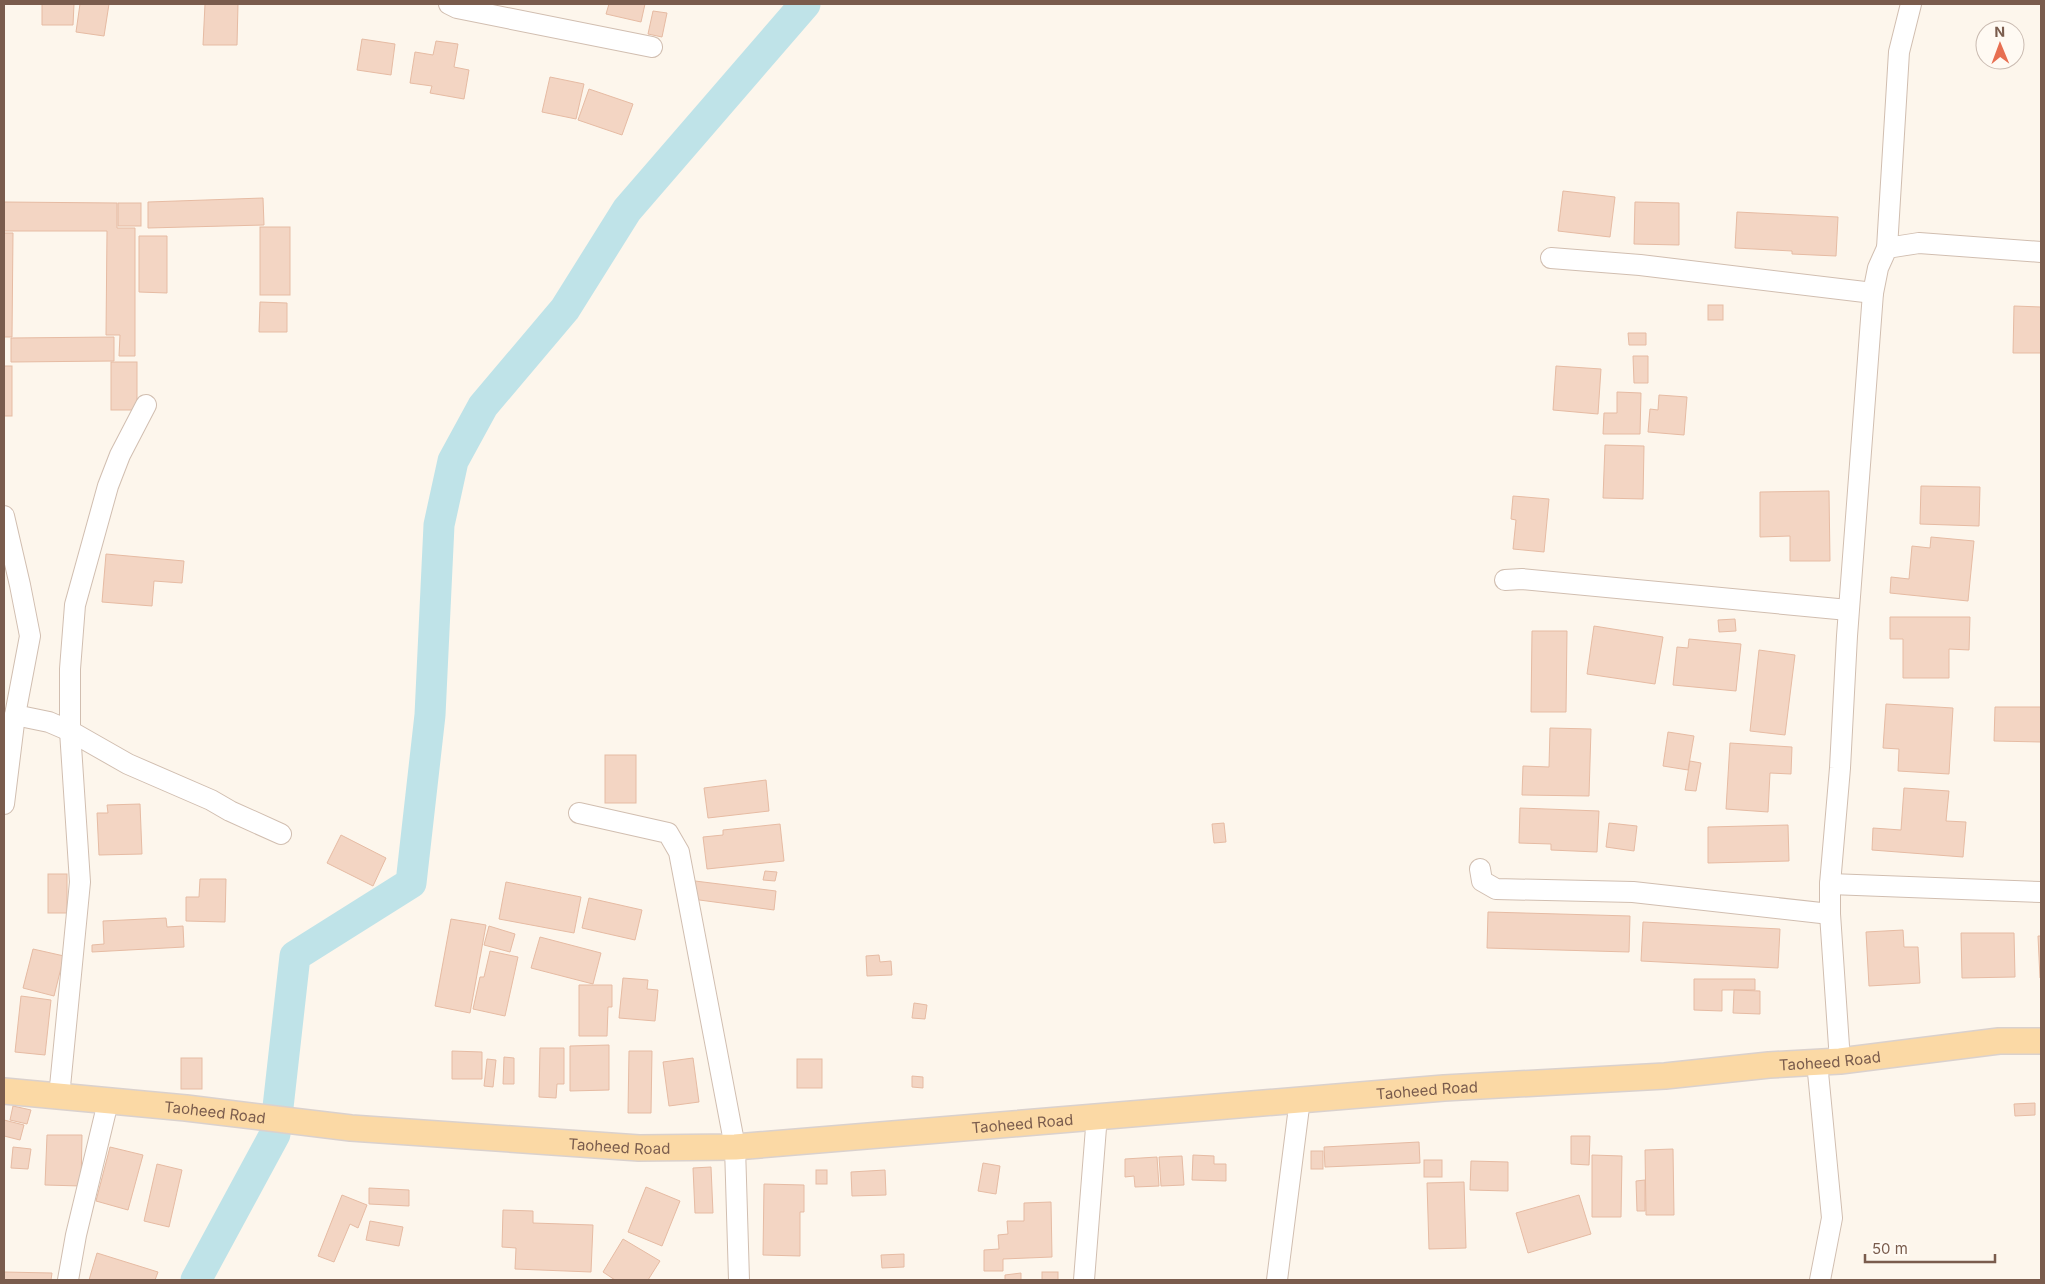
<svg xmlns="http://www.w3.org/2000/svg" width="2045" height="1284" font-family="Inter,sans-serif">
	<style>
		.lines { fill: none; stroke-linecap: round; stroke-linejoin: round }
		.river { stroke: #bfe3e8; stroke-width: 31 }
		.building { fill: #f3d5c3; stroke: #e6bba3 }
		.minor-casing { stroke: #d1beb0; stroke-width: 22 }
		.major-casing { stroke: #dad1cd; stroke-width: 28 }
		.minor { stroke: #fff; stroke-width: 20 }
		.major { stroke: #fbd9a5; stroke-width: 25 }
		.labels { text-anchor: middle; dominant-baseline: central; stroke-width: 4; stroke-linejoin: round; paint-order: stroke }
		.street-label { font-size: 15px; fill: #7a5c4d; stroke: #fffaf3 }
	</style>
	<rect width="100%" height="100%" fill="#fdf6ec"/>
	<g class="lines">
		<polyline class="river" points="196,1280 275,1134 295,956 411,883 430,715 439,525 453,461 483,406 565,309 627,210 805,4"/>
	</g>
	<g class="building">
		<polygon points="42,4 74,4 73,25 42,25"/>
		<polygon points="80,4 109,4 104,36 76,32"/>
		<polygon points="205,4 238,4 237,45 203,45"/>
		<polygon points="609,4 645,4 641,22 606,14"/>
		<polygon points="653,11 667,13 662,37 648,34"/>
		<polygon points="362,39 395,44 391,75 357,70"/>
		<polygon points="436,41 458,44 454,67 469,70 464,99 430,93 432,86 410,83 415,52 433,55"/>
		<polygon points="550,77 584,84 576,119 542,112"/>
		<polygon points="589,89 633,104 622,135 578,120"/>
		<polygon points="1563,191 1615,197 1610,237 1558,231"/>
		<polygon points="263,198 264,225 148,228 148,202"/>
		<polygon points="4,202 117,203 117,228 135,228 135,356 119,356 120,335 106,335 107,231 4,231"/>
		<polygon points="1635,202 1679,203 1679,245 1634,244"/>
		<rect x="118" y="203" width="23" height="23"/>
		<polygon points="1737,212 1838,217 1836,256 1792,254 1792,251 1735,248"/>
		<rect x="260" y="227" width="30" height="68"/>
		<polygon points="4,233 13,233 12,337 4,337"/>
		<polygon points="139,236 167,236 167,293 139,292"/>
		<polygon points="260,302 287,303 287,332 259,332"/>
		<rect x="1708" y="305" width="15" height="15"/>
		<polygon points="2014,306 2041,307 2041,353 2013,353"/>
		<polygon points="1628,333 1646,333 1646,345 1629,345"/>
		<polygon points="114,337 114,361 11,362 11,338"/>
		<polygon points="1633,356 1648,356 1648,383 1634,383"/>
		<rect x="111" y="362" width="26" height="48"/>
		<rect x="4" y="366" width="8" height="50"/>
		<polygon points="1556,366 1601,369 1598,414 1553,410"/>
		<polygon points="1617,392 1641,393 1640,434 1603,434 1604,413 1617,413"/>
		<polygon points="1659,395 1687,397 1684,435 1648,432 1650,409 1658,410"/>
		<polygon points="1605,445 1644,446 1643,499 1603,498"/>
		<polygon points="1921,486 1980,487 1979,526 1920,524"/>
		<polygon points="1829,491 1830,561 1790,561 1790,536 1760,537 1760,492"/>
		<polygon points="1513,496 1549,499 1544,552 1513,549 1516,520 1511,519"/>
		<polygon points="1931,537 1974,541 1968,601 1890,593 1891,577 1909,579 1912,546 1930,548"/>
		<polygon points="106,554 184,561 182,583 154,581 152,606 102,602"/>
		<polygon points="1890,617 1970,617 1969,650 1949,649 1949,678 1903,678 1903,639 1890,639"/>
		<polygon points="1735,619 1736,631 1719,632 1718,620"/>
		<polygon points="1594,626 1663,637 1655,684 1587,674"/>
		<polygon points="1532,631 1567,631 1566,712 1531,712"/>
		<polygon points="1689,639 1741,644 1736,691 1673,685 1677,647 1688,648"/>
		<polygon points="1759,650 1795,655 1785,735 1750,731"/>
		<polygon points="1886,704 1953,708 1949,774 1898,771 1899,749 1883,748"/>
		<polygon points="1995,707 2041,707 2041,742 1994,741"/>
		<polygon points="1550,728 1591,729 1589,796 1522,795 1523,766 1549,767"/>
		<polygon points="1668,732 1694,736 1688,770 1663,766"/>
		<polygon points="1730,743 1792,747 1791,774 1770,773 1768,812 1726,809"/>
		<rect x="605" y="755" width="31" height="48"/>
		<polygon points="1690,761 1701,763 1696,791 1685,790"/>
		<polygon points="766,780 769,811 708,818 704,788"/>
		<polygon points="1904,788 1949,791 1946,821 1966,822 1963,857 1872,850 1873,828 1901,830"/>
		<polygon points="140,804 142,854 99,855 97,813 108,813 107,805"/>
		<polygon points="1520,808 1599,811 1597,852 1551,850 1551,844 1519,843"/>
		<polygon points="1224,823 1226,842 1214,843 1212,824"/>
		<polygon points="1609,823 1637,826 1634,851 1606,847"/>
		<polygon points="780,824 784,861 707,869 703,837 723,835 723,830"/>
		<polygon points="1788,825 1789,861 1708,863 1708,827"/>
		<polygon points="341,835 386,858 373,886 327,863"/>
		<polygon points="765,871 777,872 775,881 763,880"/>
		<rect x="48" y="874" width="19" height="39"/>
		<polygon points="200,879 226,879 225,922 186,921 186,897 199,897"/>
		<polygon points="695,881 776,891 774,910 692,899"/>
		<polygon points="506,882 581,897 574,933 499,919"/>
		<polygon points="589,898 642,910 635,940 582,928"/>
		<polygon points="1488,912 1630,916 1629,952 1487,948"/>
		<polygon points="166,918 167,927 183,926 184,947 92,952 92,945 104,944 103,921"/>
		<polygon points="451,919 486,925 470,1013 435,1006"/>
		<polygon points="1643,922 1780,929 1778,968 1641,961"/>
		<polygon points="489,926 515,934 510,952 484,945"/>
		<polygon points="1903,930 1904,947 1918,947 1920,983 1869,986 1866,932"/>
		<polygon points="1961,933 2014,933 2015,977 1962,978"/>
		<polygon points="2038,936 2041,936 2041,978 2040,978"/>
		<polygon points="540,937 601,953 593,984 531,968"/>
		<polygon points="33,949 64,956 54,996 23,988"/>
		<polygon points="490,951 518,957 505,1016 473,1009 480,977 484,977"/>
		<polygon points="879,955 880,962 891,961 892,975 867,976 866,956"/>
		<polygon points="623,978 648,980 647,989 658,990 655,1021 619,1018"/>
		<polygon points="1694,979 1755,979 1755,990 1722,990 1722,1011 1694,1010"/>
		<polygon points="579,985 612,985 612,1007 608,1007 607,1036 579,1036"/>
		<polygon points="1734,990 1760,991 1760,1014 1733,1013"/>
		<polygon points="21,996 51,1000 45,1055 15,1052"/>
		<polygon points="914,1003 927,1005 925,1019 912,1018"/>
		<polygon points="609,1045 609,1090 570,1091 570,1046"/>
		<polygon points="540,1048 564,1048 564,1084 557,1084 556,1098 539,1097"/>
		<polygon points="452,1051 482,1052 482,1079 452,1079"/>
		<polygon points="629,1051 652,1051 651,1113 628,1113"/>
		<polygon points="504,1057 514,1058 514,1084 503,1084"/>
		<rect x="181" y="1058" width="21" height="31"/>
		<polygon points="693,1058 699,1102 669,1106 663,1062"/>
		<polygon points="487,1059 496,1060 493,1087 484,1086"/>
		<rect x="797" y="1059" width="25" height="29"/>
		<polygon points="912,1076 923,1077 923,1088 912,1087"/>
		<polygon points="2035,1103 2035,1115 2015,1116 2014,1104"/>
		<polygon points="13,1106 31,1110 27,1124 10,1120"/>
		<polygon points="4,1120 24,1125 20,1140 4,1136"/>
		<polygon points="47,1135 82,1135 81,1186 45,1185"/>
		<polygon points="1571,1136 1590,1136 1589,1165 1571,1164"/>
		<polygon points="1419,1142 1420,1163 1325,1167 1324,1147"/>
		<polygon points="13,1147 31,1149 28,1169 11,1168"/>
		<polygon points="110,1147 143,1155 128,1210 96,1201"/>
		<polygon points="1673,1149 1674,1215 1646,1215 1645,1150"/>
		<rect x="1311" y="1151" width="12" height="18"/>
		<polygon points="1193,1155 1214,1156 1214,1164 1226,1164 1226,1181 1192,1180"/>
		<polygon points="1592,1155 1622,1156 1621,1217 1592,1217"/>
		<polygon points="1182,1156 1184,1185 1161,1186 1159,1157"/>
		<polygon points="1157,1157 1159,1186 1135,1187 1134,1176 1125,1177 1125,1159"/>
		<rect x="1424" y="1160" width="18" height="17"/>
		<polygon points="1471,1161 1508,1162 1508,1191 1470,1190"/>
		<polygon points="983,1163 1000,1166 996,1194 978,1191"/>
		<polygon points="157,1164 182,1170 169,1227 144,1221"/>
		<polygon points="711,1167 713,1213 695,1213 693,1168"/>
		<rect x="816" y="1170" width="11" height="14"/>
		<polygon points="885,1170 886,1195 852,1196 851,1172"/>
		<polygon points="1645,1180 1645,1211 1637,1211 1636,1181"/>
		<polygon points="1464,1182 1466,1248 1429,1249 1427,1183"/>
		<polygon points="764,1184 804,1185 804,1212 800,1212 800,1256 763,1255"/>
		<polygon points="646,1187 680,1201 662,1246 628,1232"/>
		<polygon points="369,1188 409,1190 409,1206 369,1204"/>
		<polygon points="342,1195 367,1205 358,1228 350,1224 334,1262 318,1256"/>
		<polygon points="1579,1195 1591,1234 1528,1253 1516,1213"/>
		<polygon points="1051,1202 1052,1257 1003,1259 1003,1271 984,1271 984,1250 999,1249 998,1235 1008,1234 1007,1221 1024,1221 1024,1203"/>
		<polygon points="503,1210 533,1211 533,1223 593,1225 591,1272 515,1269 516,1248 502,1247"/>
		<polygon points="370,1221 403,1227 399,1246 366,1240"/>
		<polygon points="623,1239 660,1261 648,1280 615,1280 603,1272"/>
		<polygon points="97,1253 158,1272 155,1280 89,1280"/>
		<polygon points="904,1254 904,1267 882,1268 881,1255"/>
		<polygon points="4,1272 52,1273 51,1280 4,1280"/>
		<rect x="1042" y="1272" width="16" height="8"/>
		<polygon points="1021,1273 1021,1280 1005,1280 1005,1275"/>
	</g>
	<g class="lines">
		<defs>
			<g id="minor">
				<polyline points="449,4 457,8 652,47"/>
				<polyline points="1887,248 1899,52 1911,4"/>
				<polyline points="1551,258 1640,265 1873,293"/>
				<polyline points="4,516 20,585 30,636 15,715 4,804"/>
				<polyline points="1505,580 1522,579 1848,610"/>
				<polyline points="15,715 49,722 70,731 128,764 211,800 230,811 281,834"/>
				<polyline points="579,813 668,833 679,852 735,1147 739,1280"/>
				<polyline points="1480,869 1482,881 1496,889 1633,892 1830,914"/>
				<polyline points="1830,884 2041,892"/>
				<polyline points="1840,1061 1830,914 1830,884 1840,768 1847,636 1873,293 1878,268 1887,248 1919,243 2041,252"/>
				<polyline points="1817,1062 1832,1218 1820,1280"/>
				<polyline points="59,1097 80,882 70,731 70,669 75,605 108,486 120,455 146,405"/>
				<polyline points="68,1280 76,1235 108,1102"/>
				<polyline points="1084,1280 1097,1115"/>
				<polyline points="1277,1280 1300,1099"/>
			</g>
			<g id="major">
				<path id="s1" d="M4,1091L186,1108L351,1128L639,1148L735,1147L1444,1088L1665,1076L1769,1065L1840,1061L1999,1041H2041"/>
			</g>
		</defs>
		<use href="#minor" class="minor-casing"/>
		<use href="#major" class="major-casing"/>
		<use href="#minor" class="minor"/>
		<use href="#major" class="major"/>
	</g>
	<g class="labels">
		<g class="street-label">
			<text stroke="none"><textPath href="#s1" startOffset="1832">Taoheed Road</textPath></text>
			<text stroke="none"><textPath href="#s1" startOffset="1428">Taoheed Road</textPath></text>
			<text stroke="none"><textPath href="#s1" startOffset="212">Taoheed Road</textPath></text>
			<text stroke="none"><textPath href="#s1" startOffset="1022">Taoheed Road</textPath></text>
			<text stroke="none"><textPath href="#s1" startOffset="618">Taoheed Road</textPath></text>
		</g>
	</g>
	<rect width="2045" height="1284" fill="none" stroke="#7a5c4d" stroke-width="10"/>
	<g transform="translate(2000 45) rotate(359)"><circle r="24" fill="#fffaf3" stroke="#cabbb1"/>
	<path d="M0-4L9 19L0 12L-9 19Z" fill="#e76f51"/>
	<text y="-8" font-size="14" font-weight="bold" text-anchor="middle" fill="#7a5c4d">N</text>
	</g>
	<path d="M1865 1254v8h130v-8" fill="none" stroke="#7a5c4d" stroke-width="2.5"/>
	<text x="1872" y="1254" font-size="15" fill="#7a5c4d" stroke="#fffaf3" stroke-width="4" paint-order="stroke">50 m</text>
</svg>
